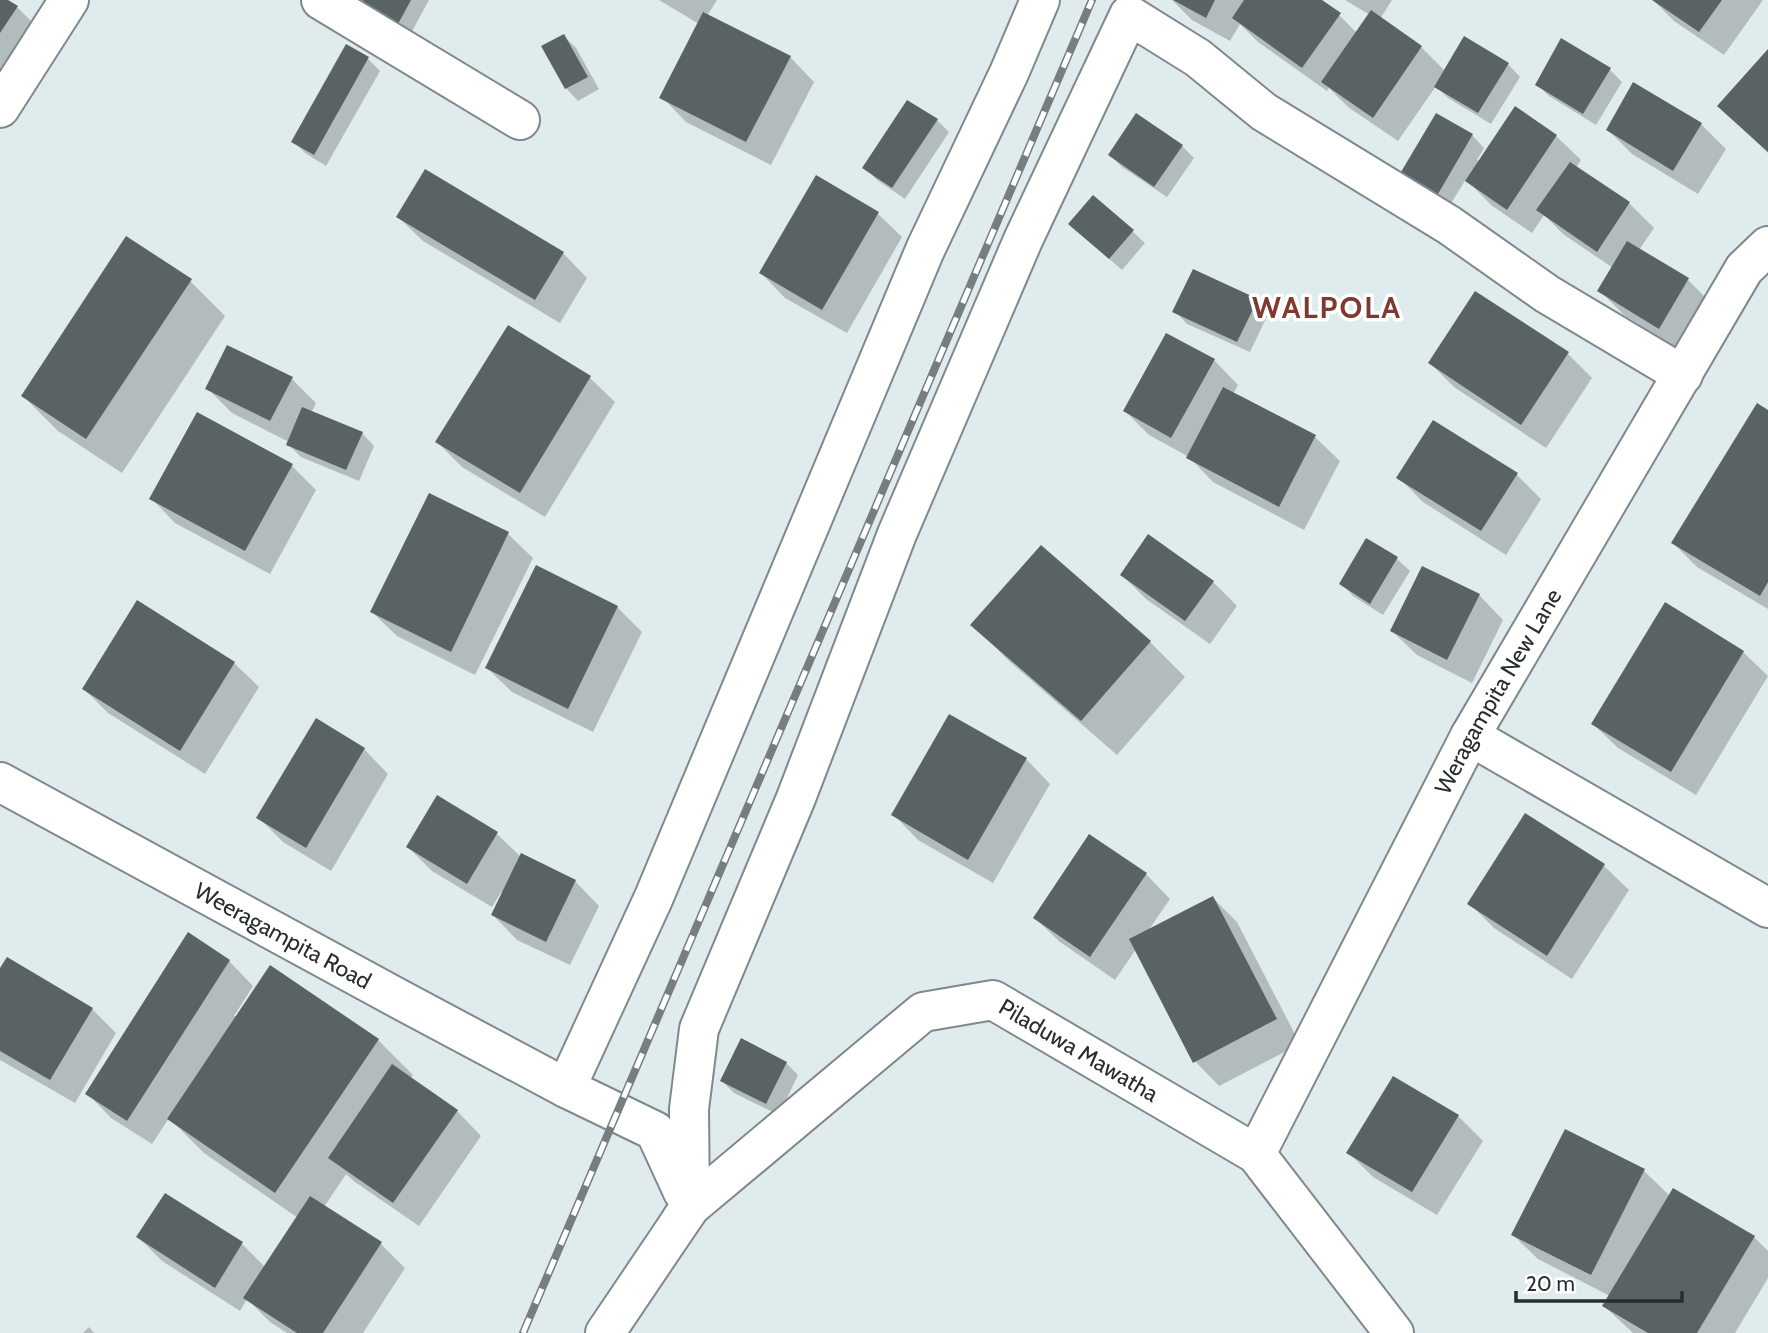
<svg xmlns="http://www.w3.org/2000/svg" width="1768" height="1333" font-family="Cabin,sans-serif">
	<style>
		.shadow { fill: #0003 }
		.building { fill: #596365 }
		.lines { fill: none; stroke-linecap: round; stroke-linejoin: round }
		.street-casing { stroke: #7f898c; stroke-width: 42 }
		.street { stroke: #fff; stroke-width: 38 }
		.rail-casing { stroke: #767e80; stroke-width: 8 }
		.rail { stroke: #fff; stroke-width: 5; stroke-dasharray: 16; stroke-linecap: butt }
		.labels { text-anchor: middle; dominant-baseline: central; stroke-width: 7; stroke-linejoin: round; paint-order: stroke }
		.street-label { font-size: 23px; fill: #282d2e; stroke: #fff }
		.district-label { font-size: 30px; font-weight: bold; letter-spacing: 2px; fill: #803930; stroke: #fff }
	</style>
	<rect width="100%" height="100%" fill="#dfebed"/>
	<g class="shadow">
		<polygon points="0,0 5,0 17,7 52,42 0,122"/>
		<polygon points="365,0 429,0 410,35"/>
		<polygon points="659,0 717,0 707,16 790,57 814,82 771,165 686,122 662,97 699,24"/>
		<polygon points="1172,0 1319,0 1339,15 1357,33 1370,15 1345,0 1392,0 1380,19 1421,47 1445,71 1508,64 1520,77 1491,124 1448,98 1436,86 1398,141 1348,107 1329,88 1327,91 1258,42 1240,24 1230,41 1192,20"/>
		<polygon points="1653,0 1763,0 1724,55 1674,21"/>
		<polygon points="564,36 576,48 599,89 578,101 566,88"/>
		<polygon points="347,46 368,59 380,71 326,166 305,153 293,141"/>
		<polygon points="1768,52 1768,153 1719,106"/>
		<polygon points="1610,70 1622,82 1596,125 1549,96 1537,84"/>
		<polygon points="1634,85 1701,124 1726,149 1698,194 1632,154 1608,130"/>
		<polygon points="937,120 949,132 905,199 877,180 865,168"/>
		<polygon points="1472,135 1484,148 1477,160 1480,162 1556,136 1581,160 1576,168 1629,203 1654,228 1639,250 1688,280 1712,304 1684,352 1624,315 1600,291 1613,268 1563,234 1544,215 1532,233 1491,205 1466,179 1450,205 1415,184 1403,172"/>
		<polygon points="1182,146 1194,158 1167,197 1122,167 1110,155"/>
		<polygon points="877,213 902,237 847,333 785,298 761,273"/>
		<polygon points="398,217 563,253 587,278 560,323 423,241"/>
		<polygon points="1132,231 1145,243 1122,270 1083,236"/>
		<polygon points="190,281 225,316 122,473 58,431 23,396"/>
		<polygon points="1257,300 1269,312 1250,352 1187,324 1175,311"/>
		<polygon points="508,327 590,378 615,402 545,517 462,467 437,442"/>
		<polygon points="1568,354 1592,378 1546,448 1454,387 1430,363"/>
		<polygon points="1214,360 1238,385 1233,394 1315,437 1340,461 1304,530 1213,482 1189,457 1149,435 1125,411"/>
		<polygon points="292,379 316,403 311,413 362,433 374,446 359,481 301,457 288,444 289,442 232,413 208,389"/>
		<polygon points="1768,412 1768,609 1697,567 1673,543"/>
		<polygon points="1434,422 1517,475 1541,499 1506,555 1423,502 1398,477"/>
		<polygon points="292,466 316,490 270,574 175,523 151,498"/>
		<polygon points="508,534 533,558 475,675 397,636 372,612"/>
		<polygon points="1367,540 1397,559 1410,571 1383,615 1353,596 1341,583"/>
		<polygon points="1122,575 1213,582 1237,606 1210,644 1146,599"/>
		<polygon points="1479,595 1503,620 1472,683 1417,655 1392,631"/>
		<polygon points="617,607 642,632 593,732 512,692 487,668"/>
		<polygon points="973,625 1150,642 1185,677 1117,755 1008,660"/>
		<polygon points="1743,652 1768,676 1696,795 1618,748 1593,724"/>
		<polygon points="234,663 259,687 205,774 108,713 84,689"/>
		<polygon points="364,749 388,774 331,871 283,842 258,817"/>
		<polygon points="1026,759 1050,784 993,883 918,840 894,815"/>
		<polygon points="438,798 497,834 521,857 575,881 599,906 570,965 517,940 493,915 503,894 501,892 492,907 432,871 408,847"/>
		<polygon points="1525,815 1604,866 1629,890 1572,979 1494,928 1469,903"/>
		<polygon points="1146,874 1170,899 1148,931 1213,898 1237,922 1300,1044 1219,1086 1195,1061 1136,949 1115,980 1060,942 1035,918"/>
		<polygon points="229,961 253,986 234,1016 378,1040 413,1075 410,1079 457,1111 481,1136 419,1226 355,1182 346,1174 324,1207 381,1244 405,1268 363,1333 287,1333 270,1322 247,1299 240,1311 162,1261 138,1237 165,1195 242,1244 265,1267 298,1218 204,1153 169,1118 152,1144 111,1118 87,1093"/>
		<polygon points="0,971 92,1009 116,1033 75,1103 0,1060"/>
		<polygon points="786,1063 798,1075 779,1115 734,1093 722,1081"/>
		<polygon points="1394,1078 1458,1116 1483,1141 1437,1215 1373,1177 1348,1152"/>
		<polygon points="1565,1131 1644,1171 1670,1196 1754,1237 1768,1251 1768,1278 1735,1333 1633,1333 1604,1306 1610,1296 1538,1259 1513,1235"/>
		<polygon points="89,1327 94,1333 83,1333"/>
	</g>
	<g class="building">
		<polygon points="0,0 8,0 18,6 0,33"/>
		<polygon points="363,0 411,0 398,24 361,4"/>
		<polygon points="1173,0 1215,0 1206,18"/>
		<polygon points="1244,0 1322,0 1341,13 1302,68 1232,18"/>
		<polygon points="1652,0 1722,0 1699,32"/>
		<polygon points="1371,10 1422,46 1373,118 1321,82"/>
		<polygon points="703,12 791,56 746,142 659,98"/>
		<polygon points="564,34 588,77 565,89 541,46"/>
		<polygon points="1464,36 1509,63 1478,113 1434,87"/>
		<polygon points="1561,38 1611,68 1583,114 1535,85"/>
		<polygon points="346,44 369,57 314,155 291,142"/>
		<polygon points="1768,49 1768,152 1717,106"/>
		<polygon points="1633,82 1702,123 1673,171 1606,130"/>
		<polygon points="907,100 938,119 892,188 862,168"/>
		<polygon points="1515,106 1557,135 1507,210 1465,181"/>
		<polygon points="1136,113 1183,145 1154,187 1108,155"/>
		<polygon points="1436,113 1473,134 1438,194 1401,172"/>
		<polygon points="1570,162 1630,202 1597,252 1536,210"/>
		<polygon points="425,169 564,252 535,300 396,217"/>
		<polygon points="816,175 879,212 822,310 759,273"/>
		<polygon points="1093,195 1134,230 1109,259 1068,224"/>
		<polygon points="126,236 192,279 86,439 21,396"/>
		<polygon points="1627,241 1689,278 1659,329 1597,291"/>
		<polygon points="1193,269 1258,299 1237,342 1172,312"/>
		<polygon points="1475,291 1569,352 1521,425 1428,363"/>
		<polygon points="508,325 591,376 520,493 435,442"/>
		<polygon points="1166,333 1215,359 1171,438 1123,411"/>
		<polygon points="227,345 293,377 270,421 205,389"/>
		<polygon points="1223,387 1316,435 1279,507 1186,458"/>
		<polygon points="1757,403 1768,410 1768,582 1760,596 1671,543"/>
		<polygon points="302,407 363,432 346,470 286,445"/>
		<polygon points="197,412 293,464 245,551 149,499"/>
		<polygon points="1433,420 1518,473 1481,531 1396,478"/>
		<polygon points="429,493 509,532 451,652 370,612"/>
		<polygon points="1148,534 1214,581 1185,621 1120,575"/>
		<polygon points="1366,538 1398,557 1370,604 1339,584"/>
		<polygon points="1041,545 1151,641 1081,721 970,625"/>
		<polygon points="536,565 618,606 568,709 485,668"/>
		<polygon points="1422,566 1480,594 1447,660 1390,631"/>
		<polygon points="137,600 235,662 180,751 82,689"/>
		<polygon points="1665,602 1744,651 1671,772 1591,724"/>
		<polygon points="949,714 1027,758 968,860 891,815"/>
		<polygon points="316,718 365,748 306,848 256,818"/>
		<polygon points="437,795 498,832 467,884 406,847"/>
		<polygon points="1525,813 1605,864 1547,956 1467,904"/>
		<polygon points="1089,834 1147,873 1090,957 1033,918"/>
		<polygon points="521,853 576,880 546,942 491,915"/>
		<polygon points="1213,896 1277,1019 1193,1063 1129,939"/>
		<polygon points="188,932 230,960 127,1121 85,1094"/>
		<polygon points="7,957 93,1008 50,1080 0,1051 0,968"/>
		<polygon points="270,965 379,1039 275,1193 167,1119"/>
		<polygon points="741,1038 787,1062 766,1104 720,1081"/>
		<polygon points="392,1064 458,1110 393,1203 328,1158"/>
		<polygon points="1393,1076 1459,1115 1412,1192 1346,1153"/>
		<polygon points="1565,1129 1645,1169 1591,1275 1511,1235"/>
		<polygon points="1673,1188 1755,1236 1697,1333 1648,1333 1602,1306"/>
		<polygon points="165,1193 243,1242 215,1288 136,1237"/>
		<polygon points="310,1196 382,1242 323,1333 297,1333 243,1298"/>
	</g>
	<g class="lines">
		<defs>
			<g id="street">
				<polyline points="321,0 520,120"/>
				<polyline points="0,108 69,0"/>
				<polyline points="1470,736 1768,908"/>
				<path id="s1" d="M0,782L401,1000L566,1088L655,1131L683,1192"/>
				<polyline points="566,1088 654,897 925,250 1009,73 1040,0"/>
				<path id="s2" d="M1256,1154L1470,736L1744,269L1768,246"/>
				<path id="s3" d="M681,1220L690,1207L923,1012L993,1000L1256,1154L1394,1333"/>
				<polyline points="605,1333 690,1207 689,1109 699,1029 796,798 897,534 1023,240 1129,15 1198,58 1264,112 1449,225 1547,294 1683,375"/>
			</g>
		</defs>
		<use href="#street" class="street-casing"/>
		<use href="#street" class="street"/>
		<defs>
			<polyline id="rail" points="523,1333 1092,0"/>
		</defs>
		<use href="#rail" class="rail-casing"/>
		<use href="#rail" class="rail"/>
	</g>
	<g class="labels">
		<g class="street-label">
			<text stroke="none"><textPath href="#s2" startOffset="522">Weragampita New Lane</textPath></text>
			<text stroke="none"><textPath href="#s1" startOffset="322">Weeragampita Road</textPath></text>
			<text stroke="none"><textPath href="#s3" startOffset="490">Piladuwa Mawatha</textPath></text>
		</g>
		<g class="district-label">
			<text x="1327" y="307">WALPOLA</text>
		</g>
	</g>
	<path d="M1516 1291v10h166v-10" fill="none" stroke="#282d2e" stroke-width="3.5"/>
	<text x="1526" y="1291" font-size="21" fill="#282d2e" stroke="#ffffff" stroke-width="5" paint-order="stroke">20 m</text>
</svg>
